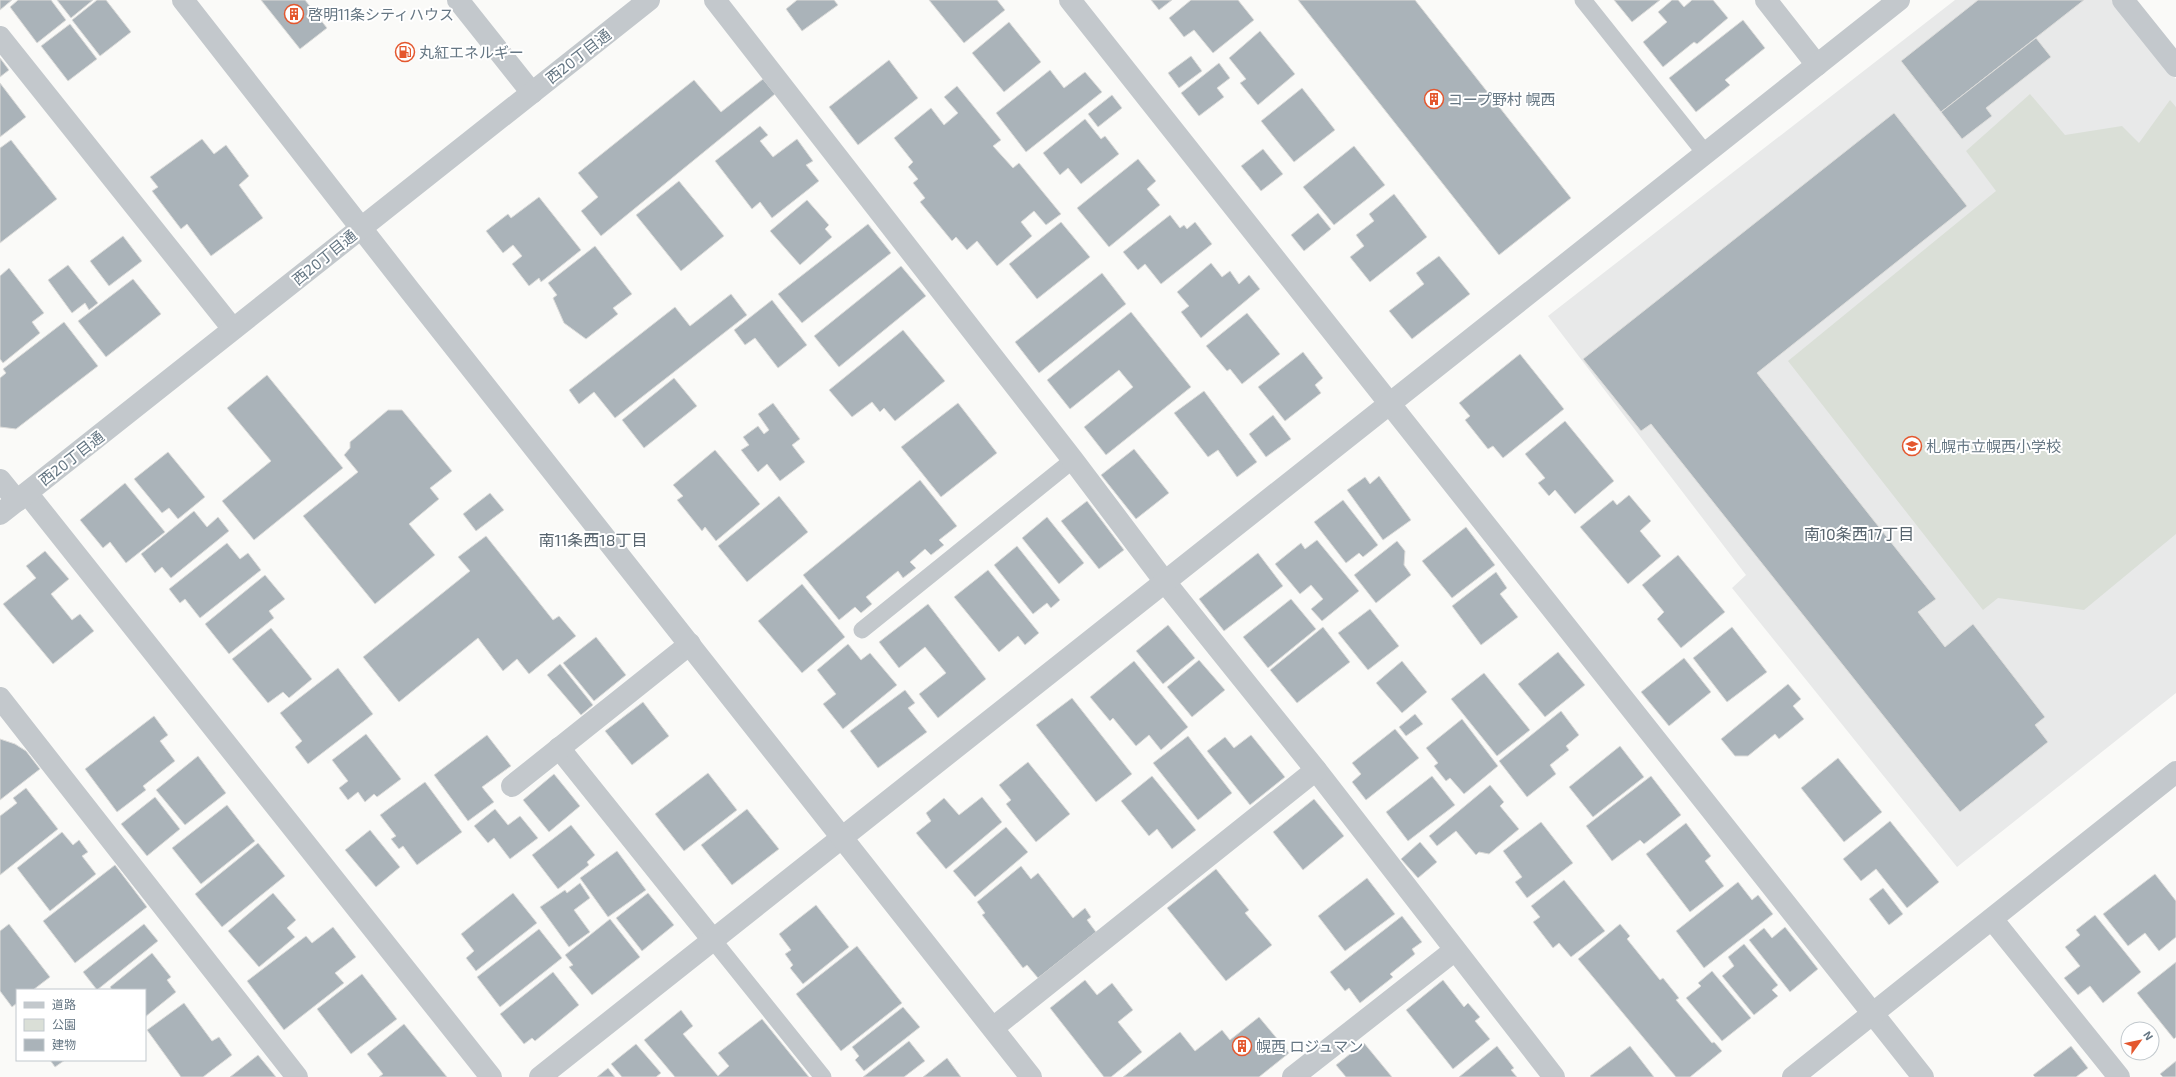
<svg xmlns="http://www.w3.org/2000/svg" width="2176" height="1077" font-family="'Exo 2','Noto Sans JP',sans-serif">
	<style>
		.built { fill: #e8e9e9 }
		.green { fill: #dadfd7 }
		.building { fill: #aab3b9; stroke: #dcdcda }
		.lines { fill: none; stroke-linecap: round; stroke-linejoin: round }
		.service { stroke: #c3c8cc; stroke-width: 17 }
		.minor { stroke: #c3c8cc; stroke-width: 22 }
		.tertiary { stroke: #c3c8cc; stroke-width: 22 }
		.labels { text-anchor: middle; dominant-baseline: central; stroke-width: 4; stroke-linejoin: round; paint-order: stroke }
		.poi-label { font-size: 15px; fill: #657683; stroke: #fff; text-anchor: start }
		.street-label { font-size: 15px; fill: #657683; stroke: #fff }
		.neighbourhood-label { font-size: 16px; fill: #57646e; stroke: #fff }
	</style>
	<rect width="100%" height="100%" fill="#fafaf8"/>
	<polygon class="built" points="1955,0 2114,0 2176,79 2176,693 1957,867 1732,588 1746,575 1548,316"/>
	<polygon class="green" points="2030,94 2065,135 2122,126 2139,143 2170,100 2176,107 2176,534 2084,610 1998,598 1983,610 1788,361 1996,191 1966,151"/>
	<g class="building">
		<polygon points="0,0 12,0 0,10"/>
		<polygon points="18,0 51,0 66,20 37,43 10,7"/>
		<polygon points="57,0 93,0 71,18"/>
		<polygon points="97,0 106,0 131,32 100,56 72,20"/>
		<polygon points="261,0 305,0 327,28 300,49"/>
		<polygon points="797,0 834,0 838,5 802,31 786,9"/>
		<polygon points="929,0 997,0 1005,10 964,43"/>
		<polygon points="1151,0 1172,0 1159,10"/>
		<polygon points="1191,0 1238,0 1254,20 1213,53 1194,30 1184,37 1169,18"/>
		<polygon points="1298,0 1415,0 1571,198 1499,255"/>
		<polygon points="1614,0 1660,0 1632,22"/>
		<polygon points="1672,0 1678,0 1684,7 1692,0 1713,0 1728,18 1697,44 1694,42 1663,67 1643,42 1667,22 1658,12"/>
		<polygon points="1978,0 2084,0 1941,112 1901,61"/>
		<polygon points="1743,20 1765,48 1725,80 1730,85 1696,112 1669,78"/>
		<polygon points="1009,22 1041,62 1004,92 972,53"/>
		<polygon points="70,24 97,59 68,81 41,46"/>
		<polygon points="1260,31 1295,74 1258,105 1240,83 1246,79 1229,58"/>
		<polygon points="2036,38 2051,57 1986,108 1992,116 1962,139 1941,112"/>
		<polygon points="1191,56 1202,71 1179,88 1168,73"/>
		<polygon points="0,58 9,70 0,77"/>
		<polygon points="889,60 918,98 858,145 829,107"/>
		<polygon points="1219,63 1230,78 1217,88 1224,97 1199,116 1181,93"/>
		<polygon points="1050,70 1064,88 1085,72 1102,92 1026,152 996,113"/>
		<polygon points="763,79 775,94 601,236 581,211 598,197 578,173 694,80 721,112"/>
		<polygon points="0,83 26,117 0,137"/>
		<polygon points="957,86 1001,140 993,146 1013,168 1019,163 1061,214 1046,225 1034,211 1021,222 1032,236 997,266 977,241 967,250 956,237 952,241 920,202 925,198 913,183 918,179 908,167 913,162 894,138 931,108 944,125 958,113 944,97"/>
		<polygon points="1302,88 1335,130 1294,162 1261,121"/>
		<polygon points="1112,95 1122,108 1098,127 1088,114"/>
		<polygon points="1894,113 1967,206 1757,373 1936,599 1918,612 1945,647 1973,624 2045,717 2035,725 2048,742 1960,812 1651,424 1641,431 1583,359"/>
		<polygon points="1085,119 1101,139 1105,136 1119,154 1081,184 1068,168 1060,175 1043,153"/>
		<polygon points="760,126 768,135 760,141 773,157 797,139 813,161 806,165 819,181 772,218 760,202 752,209 715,161"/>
		<polygon points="202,139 214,154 226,145 249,176 239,185 263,218 211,256 187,224 181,229 152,191 158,187 150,177"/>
		<polygon points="11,140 57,199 0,243 0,148"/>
		<polygon points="1354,146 1385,185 1334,225 1303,187"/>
		<polygon points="1263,149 1283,174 1261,191 1241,166"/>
		<polygon points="1138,159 1156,181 1147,189 1160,205 1109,247 1077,208"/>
		<polygon points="679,181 724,236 681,271 636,215"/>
		<polygon points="1394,194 1427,237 1370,282 1350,257 1364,246 1356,235 1374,221 1369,214"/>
		<polygon points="539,197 581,250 541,282 539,278 529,286 512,264 522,256 513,245 503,253 486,231 508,214 511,218"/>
		<polygon points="807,200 829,225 825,229 832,237 800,265 770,231"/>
		<polygon points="1318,213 1331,229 1304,251 1291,235"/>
		<polygon points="1170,215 1180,228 1184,225 1187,229 1195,222 1212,244 1161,284 1145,264 1138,270 1123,252"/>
		<polygon points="1061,222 1090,257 1037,299 1009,264"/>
		<polygon points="868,224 891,253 802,323 778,294"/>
		<polygon points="123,236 142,261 109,286 90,261"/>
		<polygon points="595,246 632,294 613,308 618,314 586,339 564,323 553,298 557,295 548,283"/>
		<polygon points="1439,256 1470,294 1412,339 1389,311 1424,284 1416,273"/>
		<polygon points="1211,263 1222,277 1230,271 1239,284 1249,275 1260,289 1201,338 1181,312 1189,306 1177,292"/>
		<polygon points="68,265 98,303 89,310 85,303 72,313 48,280"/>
		<polygon points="901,266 926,296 839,367 814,336"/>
		<polygon points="9,268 44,313 32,322 40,333 3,363 0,359 0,276"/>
		<polygon points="1102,273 1126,304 1039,373 1015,342"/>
		<polygon points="133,279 161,314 106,357 78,321"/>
		<polygon points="731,294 747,315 615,418 594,392 579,404 569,390 675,307 690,326"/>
		<polygon points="772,300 807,345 778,368 755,338 745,345 734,330"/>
		<polygon points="1131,312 1191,387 1106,455 1084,427 1133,387 1119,370 1070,409 1047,380"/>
		<polygon points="1247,313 1280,354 1242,384 1230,369 1227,371 1206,346"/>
		<polygon points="64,322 98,366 16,429 0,427 0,378 6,373 3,369"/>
		<polygon points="903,330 945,381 895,421 884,408 880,412 872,402 852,417 829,390"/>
		<polygon points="1303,352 1323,378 1315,385 1321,393 1285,421 1258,387"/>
		<polygon points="1520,354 1564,409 1503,458 1493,446 1488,449 1465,420 1470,416 1459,403"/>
		<polygon points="267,375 343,468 254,540 222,501 271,461 227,408"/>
		<polygon points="674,378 697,406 644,448 622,420"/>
		<polygon points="1204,391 1257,462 1237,477 1218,450 1208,457 1174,413"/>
		<polygon points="773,403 800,439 792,445 805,462 780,481 767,464 758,472 741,450 749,445 743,437 758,426 764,434 769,430 758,414"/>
		<polygon points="958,403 997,453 941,497 901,447"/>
		<polygon points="388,410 402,410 452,471 430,488 439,499 409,524 435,555 375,604 303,516 358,472 344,455 350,448 350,442"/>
		<polygon points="1273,415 1291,439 1266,457 1249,434"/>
		<polygon points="1565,421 1614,481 1575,514 1555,490 1549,496 1538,483 1545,478 1525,454"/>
		<polygon points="1134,449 1169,493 1136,519 1101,475"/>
		<polygon points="715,450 760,504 716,541 705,527 702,531 677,500 683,496 673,485"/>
		<polygon points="168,452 205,497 178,519 169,508 162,513 134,479"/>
		<polygon points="1379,476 1411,520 1383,540 1347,490 1365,477 1370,484"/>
		<polygon points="920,480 957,526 939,540 944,545 931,555 925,549 910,562 916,568 903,578 898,571 866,597 872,604 861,613 855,607 839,620 803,575"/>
		<polygon points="125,483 165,532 126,563 110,542 103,548 80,520"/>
		<polygon points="490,493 504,510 476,531 463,514"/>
		<polygon points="1629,495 1651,521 1640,531 1661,556 1628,584 1580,527 1613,500 1617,505"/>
		<polygon points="779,496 808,532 747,582 718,546"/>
		<polygon points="1343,500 1378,545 1363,557 1359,553 1346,563 1314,522"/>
		<polygon points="1087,501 1124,550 1099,569 1061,521"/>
		<polygon points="194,511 207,527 218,517 229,531 171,578 162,567 155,573 141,554"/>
		<polygon points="1047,517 1084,563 1059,584 1022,538"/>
		<polygon points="1466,527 1495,565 1452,598 1422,561"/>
		<polygon points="486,536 553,620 559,616 576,636 529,674 517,659 503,671 478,638 399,702 363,657 470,571 458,557"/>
		<polygon points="1317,540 1359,591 1322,621 1311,609 1323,599 1311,585 1300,594 1275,564 1301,543 1305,549"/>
		<polygon points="1397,541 1405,551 1404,565 1411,575 1376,603 1354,575"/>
		<polygon points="227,543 240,559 248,553 261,570 200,618 185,599 180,603 169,589"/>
		<polygon points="1017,546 1060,600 1051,608 1047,603 1033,614 994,565"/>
		<polygon points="45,551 69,579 51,594 72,620 80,614 94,631 53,664 3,604 36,578 26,566"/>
		<polygon points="1258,553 1283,586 1224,631 1199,599"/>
		<polygon points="1678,555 1725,612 1681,648 1657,619 1664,612 1642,585"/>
		<polygon points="988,570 1039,633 1025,645 1018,636 999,652 954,597"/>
		<polygon points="1496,572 1507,588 1500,594 1518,617 1481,645 1452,606"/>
		<polygon points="265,575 285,599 269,611 274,618 229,654 205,624"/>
		<polygon points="802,584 845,637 802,673 758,621"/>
		<polygon points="1291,599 1316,629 1268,668 1243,637"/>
		<polygon points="928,604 986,679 938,718 919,694 946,673 925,647 899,668 879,642"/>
		<polygon points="1370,609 1399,646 1368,670 1338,633"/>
		<polygon points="1168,625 1195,658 1163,684 1136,651"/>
		<polygon points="1323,627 1350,662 1297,703 1270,670"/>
		<polygon points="1732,627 1767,672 1727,702 1693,658"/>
		<polygon points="271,628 312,679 289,698 283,692 268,703 232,659"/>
		<polygon points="596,637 626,675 594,701 563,663"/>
		<polygon points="848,644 861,660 870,653 897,685 843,729 823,704 836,694 817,670"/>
		<polygon points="1558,652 1585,685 1545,717 1518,684"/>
		<polygon points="1684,658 1711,692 1669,726 1641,692"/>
		<polygon points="1199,660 1225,690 1192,717 1167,687"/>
		<polygon points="1134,661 1188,727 1161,750 1149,735 1136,746 1113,718 1110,721 1090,697"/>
		<polygon points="1402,661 1427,692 1402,713 1376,683"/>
		<polygon points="560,664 593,705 581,715 547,675"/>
		<polygon points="338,668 373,714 308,764 295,747 302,741 280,713"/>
		<polygon points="1484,673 1530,730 1497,756 1451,699"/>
		<polygon points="1788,684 1801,699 1793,706 1804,719 1779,739 1775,734 1748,756 1735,756 1721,739"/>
		<polygon points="905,690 915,703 908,708 927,732 878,768 850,731"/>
		<polygon points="1072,698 1132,774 1096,802 1036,725"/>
		<polygon points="643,702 669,736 632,765 605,731"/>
		<polygon points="1561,711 1579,735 1566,746 1569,750 1550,765 1556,774 1527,797 1499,761"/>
		<polygon points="1415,714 1423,724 1406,736 1399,727"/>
		<polygon points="154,716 168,735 160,741 175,761 143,786 146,790 117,812 85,769"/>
		<polygon points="1462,719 1498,766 1464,794 1450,778 1446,781 1434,766 1438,763 1426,748"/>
		<polygon points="1395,729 1419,758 1366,800 1352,782 1361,774 1352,763"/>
		<polygon points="366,734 401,779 377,797 374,794 365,802 358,792 348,800 339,788 348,781 332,760"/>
		<polygon points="487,735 511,766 482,787 494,802 468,821 434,775"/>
		<polygon points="1251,735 1285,777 1250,805 1207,751 1225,737 1234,748"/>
		<polygon points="1188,736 1232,793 1198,820 1153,763"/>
		<polygon points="0,739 15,744 26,751 40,769 0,800"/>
		<polygon points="1620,746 1644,777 1593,817 1569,787"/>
		<polygon points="198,756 226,793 185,825 156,790"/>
		<polygon points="1838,758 1882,812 1844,842 1801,788"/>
		<polygon points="1028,762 1070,814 1036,842 1006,804 1011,800 999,785"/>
		<polygon points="708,773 737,810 684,851 655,814"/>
		<polygon points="554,774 580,806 549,832 523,800"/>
		<polygon points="1152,776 1196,830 1172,849 1157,829 1149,836 1121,801"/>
		<polygon points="1432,776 1455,805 1408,841 1386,812"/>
		<polygon points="1651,776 1681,815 1644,844 1640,840 1612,861 1586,826"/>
		<polygon points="425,782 462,832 417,865 403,846 399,849 391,839 396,836 380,815"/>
		<polygon points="1490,785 1504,802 1500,806 1519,829 1489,854 1479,852 1476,855 1456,831 1437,846 1429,836"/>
		<polygon points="26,788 58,829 0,875 0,816 17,803 13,798"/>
		<polygon points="155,797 180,829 147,856 121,824"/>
		<polygon points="982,797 1002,822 946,869 916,833 931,821 926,813 944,798 959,815"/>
		<polygon points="1314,799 1344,836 1303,870 1273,832"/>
		<polygon points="227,805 255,841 201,884 172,848"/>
		<polygon points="495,809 508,825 520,816 538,838 510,859 494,838 488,843 474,826"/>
		<polygon points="747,809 779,849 732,885 701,845"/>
		<polygon points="1890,821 1939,882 1907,908 1876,869 1861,881 1843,859"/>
		<polygon points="1541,822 1573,863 1527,898 1515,882 1522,877 1503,851"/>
		<polygon points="1686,823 1711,856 1705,861 1724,886 1690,912 1646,854"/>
		<polygon points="571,825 595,855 587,862 589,865 558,889 532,855"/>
		<polygon points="1006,827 1028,852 975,897 953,871"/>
		<polygon points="370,830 400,867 376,887 345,850"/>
		<polygon points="62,832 73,845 79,840 88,852 82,856 96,874 50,911 17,868"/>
		<polygon points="1420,842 1437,862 1418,878 1401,859"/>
		<polygon points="258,843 285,876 222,927 195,894"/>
		<polygon points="617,851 646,890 608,917 580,878"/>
		<polygon points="115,865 147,907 75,963 43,921"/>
		<polygon points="1021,866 1031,879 1038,873 1073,918 1085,908 1091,917 1087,920 1096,932 1038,978 1027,965 1023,968 982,915 985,913 977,902"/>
		<polygon points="1216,869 1249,910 1245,913 1272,945 1226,981 1167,908"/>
		<polygon points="2155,874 2176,901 2176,937 2159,951 2145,933 2128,946 2103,914"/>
		<polygon points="1367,878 1395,914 1345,951 1318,916"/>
		<polygon points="1564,880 1605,931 1571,957 1559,943 1553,948 1533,922 1540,917 1531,906"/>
		<polygon points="1738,882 1752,900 1758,895 1773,914 1704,968 1676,931"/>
		<polygon points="580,883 590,898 574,910 590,932 569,947 540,907 565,890 567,893"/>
		<polygon points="1883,888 1903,914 1889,925 1869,899"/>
		<polygon points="273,893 296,920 287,928 295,937 259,967 228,931"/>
		<polygon points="513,893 537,923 476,971 466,958 474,951 461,934"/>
		<polygon points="648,893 674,925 642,951 616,918"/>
		<polygon points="816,905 849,947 803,984 790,968 793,965 785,954 791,950 779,934"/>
		<polygon points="2095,915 2141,972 2103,1003 2090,986 2078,995 2064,978 2080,966 2065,947 2080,935 2076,930"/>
		<polygon points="1402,916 1422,942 1412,949 1415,954 1390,974 1393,977 1360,1003 1349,988 1345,991 1330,972"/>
		<polygon points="610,919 640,957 592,995 569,967 573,965 565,955"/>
		<polygon points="9,924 50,977 33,990 17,990 17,1003 12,1007 0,991 0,931"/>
		<polygon points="144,924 158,941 97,990 83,972"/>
		<polygon points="1620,924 1630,936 1627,939 1660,980 1663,978 1679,998 1676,1000 1712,1043 1714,1042 1722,1051 1690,1077 1676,1077 1578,959"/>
		<polygon points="333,927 356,957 335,973 344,983 284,1030 247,981 306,936 312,943"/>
		<polygon points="1785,927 1818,969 1790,992 1749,940 1764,928 1772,938"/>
		<polygon points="539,929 562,958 500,1007 477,977"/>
		<polygon points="1744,944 1778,985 1772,990 1778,996 1754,1015 1722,976 1734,966 1728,957"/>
		<polygon points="857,946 902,1003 841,1051 796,994"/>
		<polygon points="152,953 171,977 167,980 176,992 145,1017 145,990 112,990 110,987"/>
		<polygon points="2176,962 2176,1037 2174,1039 2137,993"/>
		<polygon points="1712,971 1751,1018 1722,1041 1686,998 1701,986 1698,983"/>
		<polygon points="553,972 579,1005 535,1041 532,1038 524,1044 500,1014"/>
		<polygon points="362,974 397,1019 351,1054 317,1009"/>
		<polygon points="1085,980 1097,995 1112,983 1133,1010 1118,1022 1142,1052 1111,1077 1104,1077 1050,1008"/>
		<polygon points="1443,980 1464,1007 1468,1003 1480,1017 1475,1021 1490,1039 1453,1069 1406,1010"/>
		<polygon points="184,1003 212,1041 219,1037 232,1055 203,1077 181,1077 147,1030"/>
		<polygon points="903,1007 920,1027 864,1071 855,1060 859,1056 852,1047"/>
		<polygon points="681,1010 693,1026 683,1034 718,1076 729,1066 718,1053 762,1019 809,1077 675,1077 644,1040"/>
		<polygon points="1259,1017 1289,1053 1259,1077 1123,1077 1180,1032 1195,1051 1222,1030 1230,1040"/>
		<polygon points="404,1024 447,1077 379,1077 383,1074 367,1054"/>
		<polygon points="909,1041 925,1061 904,1077 863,1077"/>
		<polygon points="1364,1043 1392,1077 1346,1077 1336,1065"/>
		<polygon points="636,1044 661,1073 656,1077 622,1077 611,1064"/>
		<polygon points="1497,1046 1514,1068 1511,1070 1517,1077 1459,1077"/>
		<polygon points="1630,1046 1654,1077 1591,1077 1590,1076"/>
		<polygon points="2071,1046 2088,1068 2076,1077 2035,1077 2033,1075"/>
		<polygon points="258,1055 276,1077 230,1077"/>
		<polygon points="947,1058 961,1077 923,1077"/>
		<polygon points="50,1060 65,1060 55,1067"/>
		<polygon points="2176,1061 2176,1077 2163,1077 2160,1074"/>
		<polygon points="608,1068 615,1077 597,1077"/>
	</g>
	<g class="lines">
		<g class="service">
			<polyline points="1583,0 1705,153"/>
			<polyline points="862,630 1073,460"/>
			<polyline points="713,940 823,1077"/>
		</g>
		<g class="minor">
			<polyline points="458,0 532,93"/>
			<polyline points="715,0 1073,460 1165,582 1316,770 1554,1077"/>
			<polyline points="1070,0 1923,1077"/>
			<polyline points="1766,0 1817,65"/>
			<polyline points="2123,0 2176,66"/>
			<polyline points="0,37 233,329"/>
			<polyline points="0,480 17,501"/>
			<polyline points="27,493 491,1077"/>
			<polyline points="0,698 297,1077"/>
			<polyline points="559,748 713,940"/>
			<polyline points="512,786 690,644"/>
			<polyline points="1992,919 2119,1077"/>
			<polyline points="993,1028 1316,770"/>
			<polyline points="540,1077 1899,0"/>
			<polyline points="1293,1077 1455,950"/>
		</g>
		<g class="tertiary">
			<polyline points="183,0 411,292 1031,1077"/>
			<polyline points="0,514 649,0"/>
			<polyline points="1793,1077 2176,772"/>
		</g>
	</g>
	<defs>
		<symbol id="building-ring" viewBox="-11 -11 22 22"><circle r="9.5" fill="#fff" stroke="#e4572e" stroke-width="1.5"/><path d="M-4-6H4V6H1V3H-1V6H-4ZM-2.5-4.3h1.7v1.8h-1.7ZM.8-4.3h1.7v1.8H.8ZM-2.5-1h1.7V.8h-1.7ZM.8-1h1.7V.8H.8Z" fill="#e4572e"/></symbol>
		<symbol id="fuel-ring" viewBox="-11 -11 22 22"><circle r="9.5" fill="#fff" stroke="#e4572e" stroke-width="1.5"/><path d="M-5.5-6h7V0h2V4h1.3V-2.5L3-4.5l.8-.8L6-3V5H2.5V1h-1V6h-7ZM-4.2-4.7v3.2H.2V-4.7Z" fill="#e4572e"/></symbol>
		<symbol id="school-ring" viewBox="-11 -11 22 22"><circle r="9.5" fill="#fff" stroke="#e4572e" stroke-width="1.5"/><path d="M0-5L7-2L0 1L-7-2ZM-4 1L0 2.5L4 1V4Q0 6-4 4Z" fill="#e4572e"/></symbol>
	</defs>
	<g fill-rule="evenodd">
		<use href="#building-ring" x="283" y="3" width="22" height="22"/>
		<use href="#fuel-ring" x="394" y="41" width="22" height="22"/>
		<use href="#building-ring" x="1423" y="88" width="22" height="22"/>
		<use href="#school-ring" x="1901" y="435" width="22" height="22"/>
		<use href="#building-ring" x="1231" y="1035" width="22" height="22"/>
	</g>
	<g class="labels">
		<g class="poi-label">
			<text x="308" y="14">啓明11条シティハウス</text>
			<text x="419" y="52">丸紅エネルギー</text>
			<text x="1448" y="99">コープ野村 幌西</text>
			<text x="1926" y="446">札幌市立幌西小学校</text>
			<text x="1256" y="1046">幌西 ロジュマン</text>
		</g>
		<g class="street-label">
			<text transform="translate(578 56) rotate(-38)">西20丁目通</text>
			<text transform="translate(324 257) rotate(-39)">西20丁目通</text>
			<text transform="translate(71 458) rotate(-38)">西20丁目通</text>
		</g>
		<g class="neighbourhood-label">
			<text x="1859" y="533">南10条西17丁目</text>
			<text x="593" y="539">南11条西18丁目</text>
		</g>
	</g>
	<rect x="16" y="989" width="130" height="72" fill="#ffffff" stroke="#c1c8cd"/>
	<rect x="24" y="1002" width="20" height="6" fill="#c3c8cc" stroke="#c1c8cd"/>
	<text x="52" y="1009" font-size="12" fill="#657683">道路</text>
	<rect x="24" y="1019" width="20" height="12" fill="#dadfd7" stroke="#c1c8cd"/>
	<text x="52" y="1029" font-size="12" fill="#657683">公園</text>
	<rect x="24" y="1039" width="20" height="12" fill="#aab3b9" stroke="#c1c8cd"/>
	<text x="52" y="1049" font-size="12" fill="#657683">建物</text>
	<g transform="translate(2140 1041) rotate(57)"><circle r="19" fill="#ffffff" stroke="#c1c8cd"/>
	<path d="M0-3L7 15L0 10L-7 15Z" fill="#e4572e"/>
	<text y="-6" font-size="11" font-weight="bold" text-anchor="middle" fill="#657683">N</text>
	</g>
</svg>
